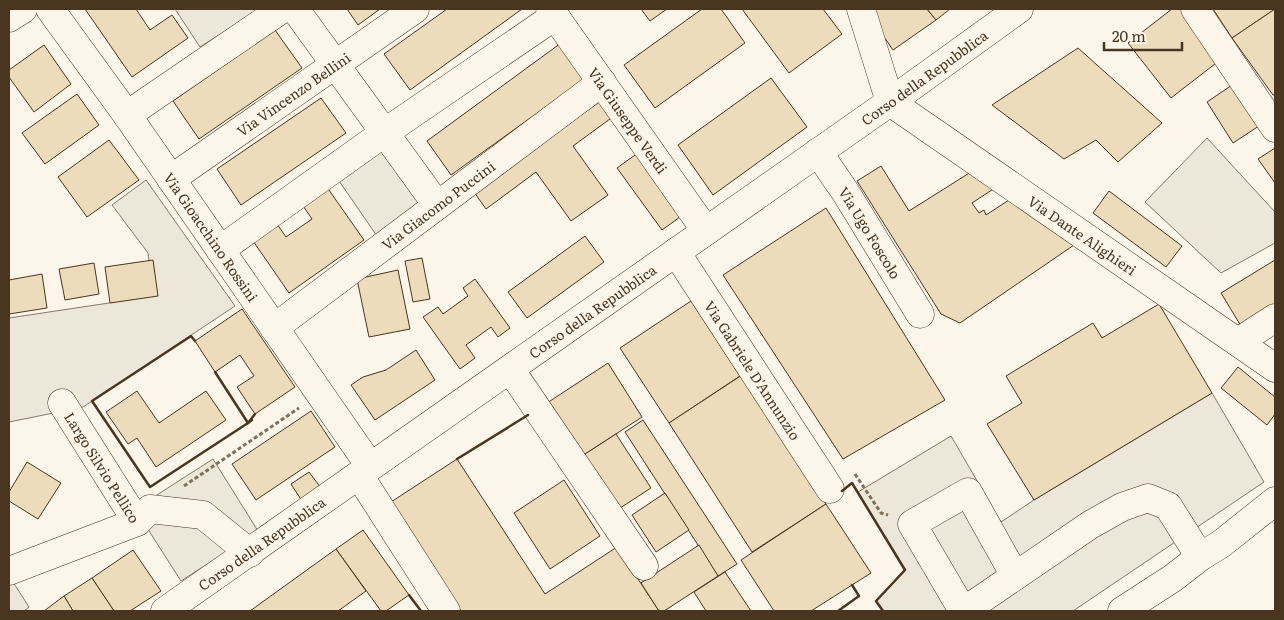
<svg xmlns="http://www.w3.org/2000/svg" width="1284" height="620" font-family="Literata,serif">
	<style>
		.parking { fill: #ede7d9; stroke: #887966 }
		.building { fill: #ecdcbc; stroke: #4a3520 }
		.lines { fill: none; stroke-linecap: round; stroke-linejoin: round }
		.minor-casing { stroke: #4a3520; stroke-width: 29 }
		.path { stroke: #7f6f5c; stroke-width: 3; stroke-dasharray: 4 2.5; stroke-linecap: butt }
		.minor { stroke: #fbf6e9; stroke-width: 28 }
		.wall { stroke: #4a3520; stroke-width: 2.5 }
		.labels { text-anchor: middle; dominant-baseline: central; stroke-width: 4; stroke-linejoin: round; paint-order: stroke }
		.street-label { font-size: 14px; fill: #4a3520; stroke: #fbf6e9 }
	</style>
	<rect width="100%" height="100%" fill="#fbf6e9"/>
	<g class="parking">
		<polygon points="175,9 260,9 200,47"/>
		<polygon points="1207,138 1275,212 1275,243 1221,273 1145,202"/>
		<polygon points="382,143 426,206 379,239 335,175"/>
		<polygon points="146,180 235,306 83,407 9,422 9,318 109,303 153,294 148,253 112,205"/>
		<polygon points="1212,393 1264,482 1073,611 883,611 876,601 905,569 858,492 951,436 1001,522 1034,500"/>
		<polygon points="213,459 258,531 181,581 135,509"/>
		<polygon points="13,582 29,607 24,611 9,611 9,584"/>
	</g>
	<g class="building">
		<polygon points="85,9 136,9 150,30 172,15 188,38 132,77"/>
		<polygon points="347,9 380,9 358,25"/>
		<polygon points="447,9 522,9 410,90 384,54"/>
		<polygon points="641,9 667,9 650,21"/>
		<polygon points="702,9 721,9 745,43 655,108 624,65"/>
		<polygon points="742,9 823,9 842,34 789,73"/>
		<polygon points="877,9 927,9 936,20 893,50 869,15"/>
		<polygon points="927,9 950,9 936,20"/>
		<polygon points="1172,9 1181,9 1220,60 1171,98 1128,43"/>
		<polygon points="1213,9 1275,9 1232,38"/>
		<polygon points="1275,9 1275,94 1273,95 1232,38"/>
		<polygon points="275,30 302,68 199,139 173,101"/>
		<polygon points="561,43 586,78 451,175 427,141"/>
		<polygon points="44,45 71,84 34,112 9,77 9,70"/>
		<polygon points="1078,48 1162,123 1118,162 1096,140 1064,159 992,105"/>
		<polygon points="771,78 807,127 713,195 678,145"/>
		<polygon points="1235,83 1262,124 1233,143 1207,102"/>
		<polygon points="77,94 99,125 45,164 22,133"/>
		<polygon points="321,98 346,133 241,205 217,169"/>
		<polygon points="602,100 614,116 573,146 608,195 571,221 536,172 486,209 474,192"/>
		<polygon points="109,140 139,180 87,217 58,177"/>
		<polygon points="1275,148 1275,183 1258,159"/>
		<polygon points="642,150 687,212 662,230 617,168"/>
		<polygon points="881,166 909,211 974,170 998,186 972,203 979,213 984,210 986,215 1012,198 1077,243 960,323 941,314 857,181"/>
		<polygon points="324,183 364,240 289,293 251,238 275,221 286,237 312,219 299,200"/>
		<polygon points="1109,191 1182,246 1166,267 1093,213"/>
		<polygon points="826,208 945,400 843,459 723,275"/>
		<polygon points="585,236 604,262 527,318 508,292"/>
		<polygon points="422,258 430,299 413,302 405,261"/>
		<polygon points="153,260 158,296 110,303 105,267"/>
		<polygon points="1275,260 1275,304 1241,326 1221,293"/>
		<polygon points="94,263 99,294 65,300 59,269"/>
		<polygon points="398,270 410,329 369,337 357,279"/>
		<polygon points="42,274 47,308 9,314 9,280"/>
		<polygon points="475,279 510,328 498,337 491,327 466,345 475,358 460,369 423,317 438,307 443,314 468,296 463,288"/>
		<polygon points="691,301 740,376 669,423 620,348"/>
		<polygon points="1159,304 1212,393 1034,500 987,424 1022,403 1006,376 1093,323 1102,338"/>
		<polygon points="242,309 295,387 255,414 237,387 254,376 240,355 215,372 195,341"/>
		<polygon points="416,350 435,380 375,420 351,385 363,377 386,370"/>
		<polygon points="608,363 642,417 582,456 547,403"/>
		<polygon points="1238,367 1275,397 1275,414 1267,425 1221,388"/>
		<polygon points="742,375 826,504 752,552 669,423"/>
		<polygon points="137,391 159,423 206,391 226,420 156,467 137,438 128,444 106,412"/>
		<polygon points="311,411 335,447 256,500 232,464"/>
		<polygon points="643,420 737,564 718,576 625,432"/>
		<polygon points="616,434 651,488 617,510 582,456"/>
		<polygon points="457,459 545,594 617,547 659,611 461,611 391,502"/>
		<polygon points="27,462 61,483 38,519 9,501 9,492"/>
		<polygon points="309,472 321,488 302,501 291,484"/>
		<polygon points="564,480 600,536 550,569 514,513"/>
		<polygon points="665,493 689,530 656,552 632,515"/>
		<polygon points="826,504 871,573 811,611 774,611 741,560"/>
		<polygon points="363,530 409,595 386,611 381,611 336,549"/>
		<polygon points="699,545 718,576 664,611 659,611 641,583"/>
		<polygon points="336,549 366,591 338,611 250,611"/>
		<polygon points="133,550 161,591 130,611 114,611 92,578"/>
		<polygon points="725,572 751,611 706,611 694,592"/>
		<polygon points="92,578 114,611 73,611 64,596"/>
		<polygon points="64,596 73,611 44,611"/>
	</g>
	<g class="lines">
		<defs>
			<g id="minor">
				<path id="s1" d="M50,9L127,115L370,466"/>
				<polyline points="295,9 437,205"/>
				<path id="s2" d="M550,9L706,231"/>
				<polyline points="861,9 890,102"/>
				<polyline points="1195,9 1275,128"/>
				<polyline points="9,18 23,9"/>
				<path id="s3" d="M890,102L1275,368"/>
				<polyline points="127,115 282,9"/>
				<path id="s4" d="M818,152L846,193L920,314"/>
				<path id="s5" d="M171,179L415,9"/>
				<polyline points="220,250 384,133 555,16"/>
				<path id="s6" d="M676,252L830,489"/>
				<path id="s7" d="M274,328L602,82"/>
				<polyline points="1238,342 1275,318"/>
				<polyline points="510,369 644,566"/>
				<path id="s8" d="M62,403L137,522"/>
				<polyline points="359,475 446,611"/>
				<polyline points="9,571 137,522 150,509 203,515 250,553"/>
				<path id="s9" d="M165,611L890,102L1019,9"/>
				<polyline points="963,611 912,524 968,492 1015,576"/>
				<polyline points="964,611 1090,525 1122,507 1148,498 1168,506 1200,557"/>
				<polyline points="1122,611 1173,578 1200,557 1221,544 1275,501"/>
			</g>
		</defs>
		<use href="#minor" class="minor-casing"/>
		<g class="path">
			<polyline points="855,474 881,513 888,515"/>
			<polyline points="184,486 299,408"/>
		</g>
		<use href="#minor" class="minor"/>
		<g class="wall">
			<polyline points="195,341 191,336 92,401 150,487 248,423 215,372"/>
			<polyline points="252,420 248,423 255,414"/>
			<polyline points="457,459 528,415"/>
			<polyline points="842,491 852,483 905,570 876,601 883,611"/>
			<polyline points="409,595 421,611"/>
			<polyline points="838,611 859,596 852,585"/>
		</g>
	</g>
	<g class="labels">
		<g class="street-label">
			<text stroke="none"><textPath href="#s9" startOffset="928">Corso della Repubblica</textPath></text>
			<text stroke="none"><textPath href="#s5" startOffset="149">Via Vincenzo Bellini</textPath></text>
			<text stroke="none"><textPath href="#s2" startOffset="136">Via Giuseppe Verdi</textPath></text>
			<text stroke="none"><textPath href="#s7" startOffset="205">Via Giacomo Puccini</textPath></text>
			<text stroke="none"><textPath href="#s4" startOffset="96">Via Ugo Foscolo</textPath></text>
			<text stroke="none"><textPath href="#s3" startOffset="234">Via Dante Alighieri</textPath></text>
			<text stroke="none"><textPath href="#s1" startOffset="279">Via Gioacchino Rossini</textPath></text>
			<text stroke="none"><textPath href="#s9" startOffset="522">Corso della Repubblica</textPath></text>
			<text stroke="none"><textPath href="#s6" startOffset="141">Via Gabriele D'Annunzio</textPath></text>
			<text stroke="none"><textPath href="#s8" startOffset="76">Largo Silvio Pellico</textPath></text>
			<text stroke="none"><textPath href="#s9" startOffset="118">Corso della Repubblica</textPath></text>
		</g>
	</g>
	<rect width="1284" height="620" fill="none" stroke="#4a3520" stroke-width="20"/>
	<path d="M1104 42v8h78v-8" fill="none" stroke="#4a3520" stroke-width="2.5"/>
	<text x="1112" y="42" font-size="15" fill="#4a3520" stroke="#fbf6e9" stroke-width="4" paint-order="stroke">20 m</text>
</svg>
